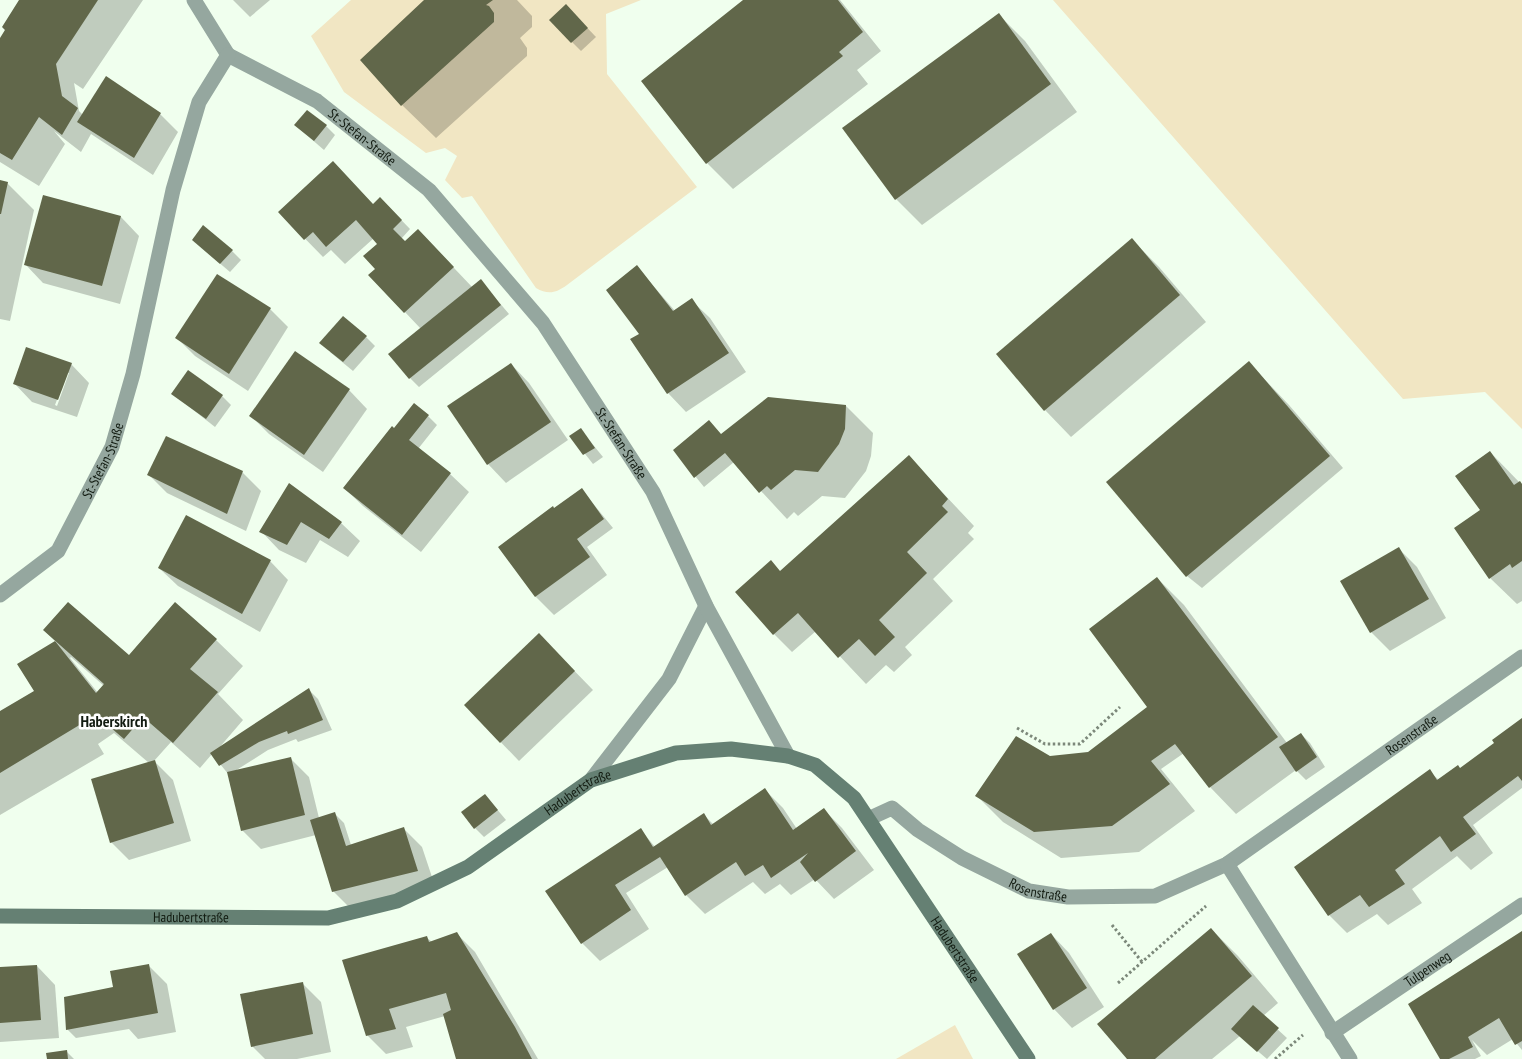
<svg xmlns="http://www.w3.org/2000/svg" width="1522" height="1059" font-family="'PT Sans Narrow',sans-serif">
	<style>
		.green { fill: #f1e6c3 }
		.shadow { fill: #0003; fill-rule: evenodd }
		.building { fill: #61674a }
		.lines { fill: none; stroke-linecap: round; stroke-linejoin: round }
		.path { stroke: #7c887a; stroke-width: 3; stroke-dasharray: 2.5 2.5; stroke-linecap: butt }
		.lane { stroke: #95a79f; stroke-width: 15 }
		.street { stroke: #95a79f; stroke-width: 15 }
		.secondary { stroke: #658073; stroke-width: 15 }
		.labels { text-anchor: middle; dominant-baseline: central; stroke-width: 5; stroke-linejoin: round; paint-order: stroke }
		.street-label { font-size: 14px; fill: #121b11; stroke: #fff }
		.quarter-label { font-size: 16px; font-weight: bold; fill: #121b11; stroke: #fff }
	</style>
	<rect width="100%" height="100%" fill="#f0ffee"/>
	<g class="green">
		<path d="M351,0H641L606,14L607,74L697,187L567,285C556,293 548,295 536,288L472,196L462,198L445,180L457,156L445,148L426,153L344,92L311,36Z"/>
		<polygon points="1053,0 1522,0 1522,429 1485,392 1403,399"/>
		<polygon points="955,1025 973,1059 896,1059"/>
	</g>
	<g class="shadow">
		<polygon points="20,0 143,0 83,89 74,83 79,111 83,115 160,114 178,132 153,175 91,134 81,152 54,131 65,144 39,186 0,162 0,40"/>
		<polygon points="233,0 270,0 250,17"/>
		<polygon points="425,0 517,0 532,16 532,27 520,38 527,48 527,56 436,138 402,105"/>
		<polygon points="745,0 840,0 881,51 857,70 868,84 733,189 707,163"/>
		<polygon points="575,15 596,37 581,51 572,42"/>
		<polygon points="999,15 1025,41 1077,112 922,225 896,199"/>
		<polygon points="295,125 326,126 335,135 324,150"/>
		<polygon points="0,181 7,183 34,210 10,321 0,319"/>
		<polygon points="380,198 410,229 401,239 405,243 418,230 473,288 481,281 509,314 419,387 410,378 421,329 370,275 377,269 379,244 374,238 345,264 331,250 323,257 279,212 373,205"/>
		<polygon points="121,217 139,236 120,304 43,283 25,264"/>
		<polygon points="1132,240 1159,267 1206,322 1071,437 1045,410"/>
		<polygon points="203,249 232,251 241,260 230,272"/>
		<polygon points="637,267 675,311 691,300 710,318 746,372 686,412 668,393 632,340 641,334"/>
		<polygon points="270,309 288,327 248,391 195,356 177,338"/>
		<polygon points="366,337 375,346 353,371 330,352"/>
		<polygon points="1249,363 1289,405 1343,468 1202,588 1187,576"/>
		<path d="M71,364L89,383L77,417L32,402L14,383ZM67,373H69L57,406L55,405Z"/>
		<polygon points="511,364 529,383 568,440 506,483 488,464"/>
		<polygon points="349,390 367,409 323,472 269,434 251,416"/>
		<polygon points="173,394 222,396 231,405 215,427"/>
		<polygon points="846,406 873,433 871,456 866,471 845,498 822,496 798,516 794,512 787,519 734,462 704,487 674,450 722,436"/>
		<polygon points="428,416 437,425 418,449 450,474 469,492 421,552 363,506 344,488 400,434"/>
		<polygon points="581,430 603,457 593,464 571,436"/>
		<polygon points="1490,452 1522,485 1522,601 1517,604 1490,578 1481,510"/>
		<polygon points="909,457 974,526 968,533 974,539 933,579 953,601 905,647 912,655 894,672 886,665 866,684 816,631 792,652 774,634 781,572"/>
		<polygon points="242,472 261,491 246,531 167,493 149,475"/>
		<polygon points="290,485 341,523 360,541 348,557 320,540 306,563 279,550 261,531"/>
		<polygon points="582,490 613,528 587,547 607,575 554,615 536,597 499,547"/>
		<polygon points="1399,549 1417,567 1446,618 1390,651 1371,632 1342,581"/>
		<polygon points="270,561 288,580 260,632 178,586 159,568"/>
		<polygon points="1157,578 1184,605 1287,743 1301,734 1310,743 1325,767 1306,780 1296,770 1236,814 1210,787 1184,753 1161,769 1195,811 1139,852 1061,858 1003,822 976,795 1050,757 1089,753 1147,709"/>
		<path d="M44,630L129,657L216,640L243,666L218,694L243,720L219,748L309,690L318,699L332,730L298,742L296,739L268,750L235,771L291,759L309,777L319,818L335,814L344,823L351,845L404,829L422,847L436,889L352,910L333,891L316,835L261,849L242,830L229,775L212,754L200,768L171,742L154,761L173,780L191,841L129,860L111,842L149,763L114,733L98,744L104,754L0,815V713L36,691L19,664L56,642ZM71,657L104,686L98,693L70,658Z"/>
		<polygon points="557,653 593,690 519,761 465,705"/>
		<polygon points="1522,719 1522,788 1473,825 1493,853 1471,870 1457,856 1412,889 1422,903 1388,925 1377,914 1347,933 1329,915 1429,771 1439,780 1461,770 1494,745"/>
		<polygon points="765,790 783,808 797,829 824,810 842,828 874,870 834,899 815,879 791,895 780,884 765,894 753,882 705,914 686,895 668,867 626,893 649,929 600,961 582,943 641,830 655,847 704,815 714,825"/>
		<polygon points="485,795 506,820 484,837 475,828"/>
		<polygon points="1211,929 1238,956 1278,1003 1263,1016 1287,1038 1267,1059 1240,1036 1212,1059 1128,1059"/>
		<polygon points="457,934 475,952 538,1059 457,1059 445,1016 406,1027 413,1047 386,1054 368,1036 343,961 426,937 432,942"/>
		<polygon points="1051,934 1069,953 1104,1007 1072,1028 1054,1009 1019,955"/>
		<polygon points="1522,934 1522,1050 1513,1039 1487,1055 1472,1040 1481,1056 1475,1059 1442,1059"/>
		<polygon points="37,966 55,985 59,1038 0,1042 0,969"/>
		<polygon points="149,966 167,984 176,1032 138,1039 129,1029 76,1038 67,1029 114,988"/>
		<polygon points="302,983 321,1002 331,1052 297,1059 265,1059 252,1046"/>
		<polygon points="67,1052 74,1059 48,1059"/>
	</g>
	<g class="building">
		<polygon points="19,0 98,0 56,64 62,96 78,108 62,135 39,117 12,160 0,153 0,38 5,30 2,27"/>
		<polygon points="424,0 493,0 486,5 489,6 494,13 494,22 401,106 360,60"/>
		<polygon points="743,0 838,0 863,32 839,52 843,56 706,164 641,81"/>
		<polygon points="566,4 588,28 571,43 549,20"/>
		<polygon points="999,13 1051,84 895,200 842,128"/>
		<polygon points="106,76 161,113 134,158 77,122"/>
		<polygon points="307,110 327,125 314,141 294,125"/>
		<polygon points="333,161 373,204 380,197 402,220 393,229 405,241 418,229 454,267 404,313 368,275 375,269 363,256 377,244 356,220 326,247 313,232 304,240 278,212"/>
		<polygon points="0,180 8,182 1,214 0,214"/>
		<polygon points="43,195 121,216 102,286 24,265"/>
		<polygon points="203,225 233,250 220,264 192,240"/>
		<polygon points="1132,238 1180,295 1044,411 996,354"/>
		<polygon points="637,265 673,311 692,298 729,353 667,394 630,339 639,334 606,290"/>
		<polygon points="217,274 271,308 229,374 175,338"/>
		<polygon points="481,279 501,305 409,379 388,354"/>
		<polygon points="343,316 367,336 343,362 319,343"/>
		<polygon points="26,347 72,363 58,400 13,384"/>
		<polygon points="295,351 350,389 304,455 249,416"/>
		<polygon points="1249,361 1330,456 1186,577 1106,482"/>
		<polygon points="511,363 551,422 487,465 447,406"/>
		<polygon points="188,370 223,395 206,419 171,394"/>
		<polygon points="768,397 846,405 845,429 839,444 818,472 795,470 771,490 767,486 759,493 725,453 694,478 673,450 709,420 721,434"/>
		<polygon points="414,403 429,415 409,440 451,473 402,535 343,488 392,426 394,428"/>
		<polygon points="581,428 595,448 583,455 569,436"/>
		<polygon points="166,436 243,471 227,514 147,475"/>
		<polygon points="1490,451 1514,485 1520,481 1522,484 1522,561 1512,568 1510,564 1489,579 1454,528 1480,510 1455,476"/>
		<polygon points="909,455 948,499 942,506 948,512 907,552 927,573 879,620 895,637 875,656 859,639 838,658 798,613 773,635 735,592 771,560 780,571"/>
		<polygon points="289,483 342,522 329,539 301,522 287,545 259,532"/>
		<polygon points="582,488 604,519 577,539 590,557 535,597 498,547 553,506 554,508"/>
		<polygon points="186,515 271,560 242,614 158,568"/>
		<polygon points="1399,547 1429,599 1370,633 1340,581"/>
		<polygon points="1157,577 1278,737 1209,788 1175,744 1151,761 1170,784 1112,826 1034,832 975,796 1016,736 1050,756 1088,752 1147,707 1089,629"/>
		<polygon points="68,602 129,655 175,602 217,639 190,669 218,692 173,743 143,717 124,739 96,715 0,773 0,711 34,691 17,664 55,641 96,693 104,684 43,630"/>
		<polygon points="539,633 575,671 500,743 464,705"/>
		<polygon points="309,688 323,720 288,734 287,731 259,742 219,766 210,753"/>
		<polygon points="1522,718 1522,781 1518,776 1463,817 1476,834 1451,852 1440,836 1395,870 1405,884 1369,907 1360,895 1328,916 1294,867 1430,769 1437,780 1458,765 1460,768 1494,743 1492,740"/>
		<polygon points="1301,733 1317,757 1296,772 1279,747"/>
		<polygon points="291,757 305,815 241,831 227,772"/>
		<polygon points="155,760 174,823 110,843 91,779"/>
		<polygon points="765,788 793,830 824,808 856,851 815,882 800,862 808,853 771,878 763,865 745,876 736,862 685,896 660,857 615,885 631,910 581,944 545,891 641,828 653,847 704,813 711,825"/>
		<polygon points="485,794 498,810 474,829 461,812"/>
		<polygon points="335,812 346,846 404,827 418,871 332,892 310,820"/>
		<polygon points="1211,928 1252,976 1155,1059 1127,1059 1097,1024"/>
		<polygon points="1522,931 1522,1041 1515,1045 1499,1018 1468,1037 1473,1047 1449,1059 1440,1059 1408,1004"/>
		<polygon points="457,932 515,1027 532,1059 456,1059 443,1014 451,1010 446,993 389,1009 396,1029 366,1036 342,960 427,936 429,942"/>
		<polygon points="1051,933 1087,988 1053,1010 1017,954"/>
		<polygon points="149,964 158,1013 66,1030 64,997 113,987 110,971"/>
		<polygon points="37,965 41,1020 0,1023 0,967"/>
		<polygon points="303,982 313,1034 251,1047 240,994"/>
		<polygon points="1253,1005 1279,1028 1257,1052 1231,1029"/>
		<polygon points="67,1050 68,1059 47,1059 46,1053"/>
	</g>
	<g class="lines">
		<g class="path">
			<polyline points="1017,728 1045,744 1080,744 1120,707"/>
			<polyline points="1112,925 1143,963"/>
			<polyline points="1118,983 1206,906"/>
			<polyline points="1275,1059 1303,1035"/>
		</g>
		<polyline class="lane" points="591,780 669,679 706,606"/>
		<g class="street">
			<polyline points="194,0 228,55"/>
			<path id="s1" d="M228,55L317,101L429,190L543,323L653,492L706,606L788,756"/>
			<path id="s2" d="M0,595L58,551L112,447L133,374L173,190L199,102L228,55"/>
			<path id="s3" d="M868,819L892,808L918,830L962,858L1029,891L1068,897L1155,896L1227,864L1522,657"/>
			<polyline points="1227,864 1350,1059"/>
			<path id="s4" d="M1332,1033L1522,905"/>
		</g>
		<path class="secondary" id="s5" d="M0,916L328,918L397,901L468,867L591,780L676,753L731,749L788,756L815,765L854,798L1028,1059"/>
	</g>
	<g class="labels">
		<g class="street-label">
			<text stroke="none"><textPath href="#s1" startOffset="158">St.-Stefan-Straße</textPath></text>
			<text stroke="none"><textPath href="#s1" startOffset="562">St.-Stefan-Straße</textPath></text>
			<text stroke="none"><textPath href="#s2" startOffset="174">St.-Stefan-Straße</textPath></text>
			<text stroke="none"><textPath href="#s3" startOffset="618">Rosenstraße</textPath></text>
			<text stroke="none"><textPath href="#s5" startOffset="611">Hadubertstraße</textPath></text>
			<text stroke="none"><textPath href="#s3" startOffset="196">Rosenstraße</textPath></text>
			<text stroke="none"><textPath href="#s5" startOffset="191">Hadubertstraße</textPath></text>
			<text stroke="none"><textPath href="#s5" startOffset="1092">Hadubertstraße</textPath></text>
			<text stroke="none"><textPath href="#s4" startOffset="115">Tulpenweg</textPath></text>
		</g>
		<g class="quarter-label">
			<text x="114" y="721">Haberskirch</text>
		</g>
	</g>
</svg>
